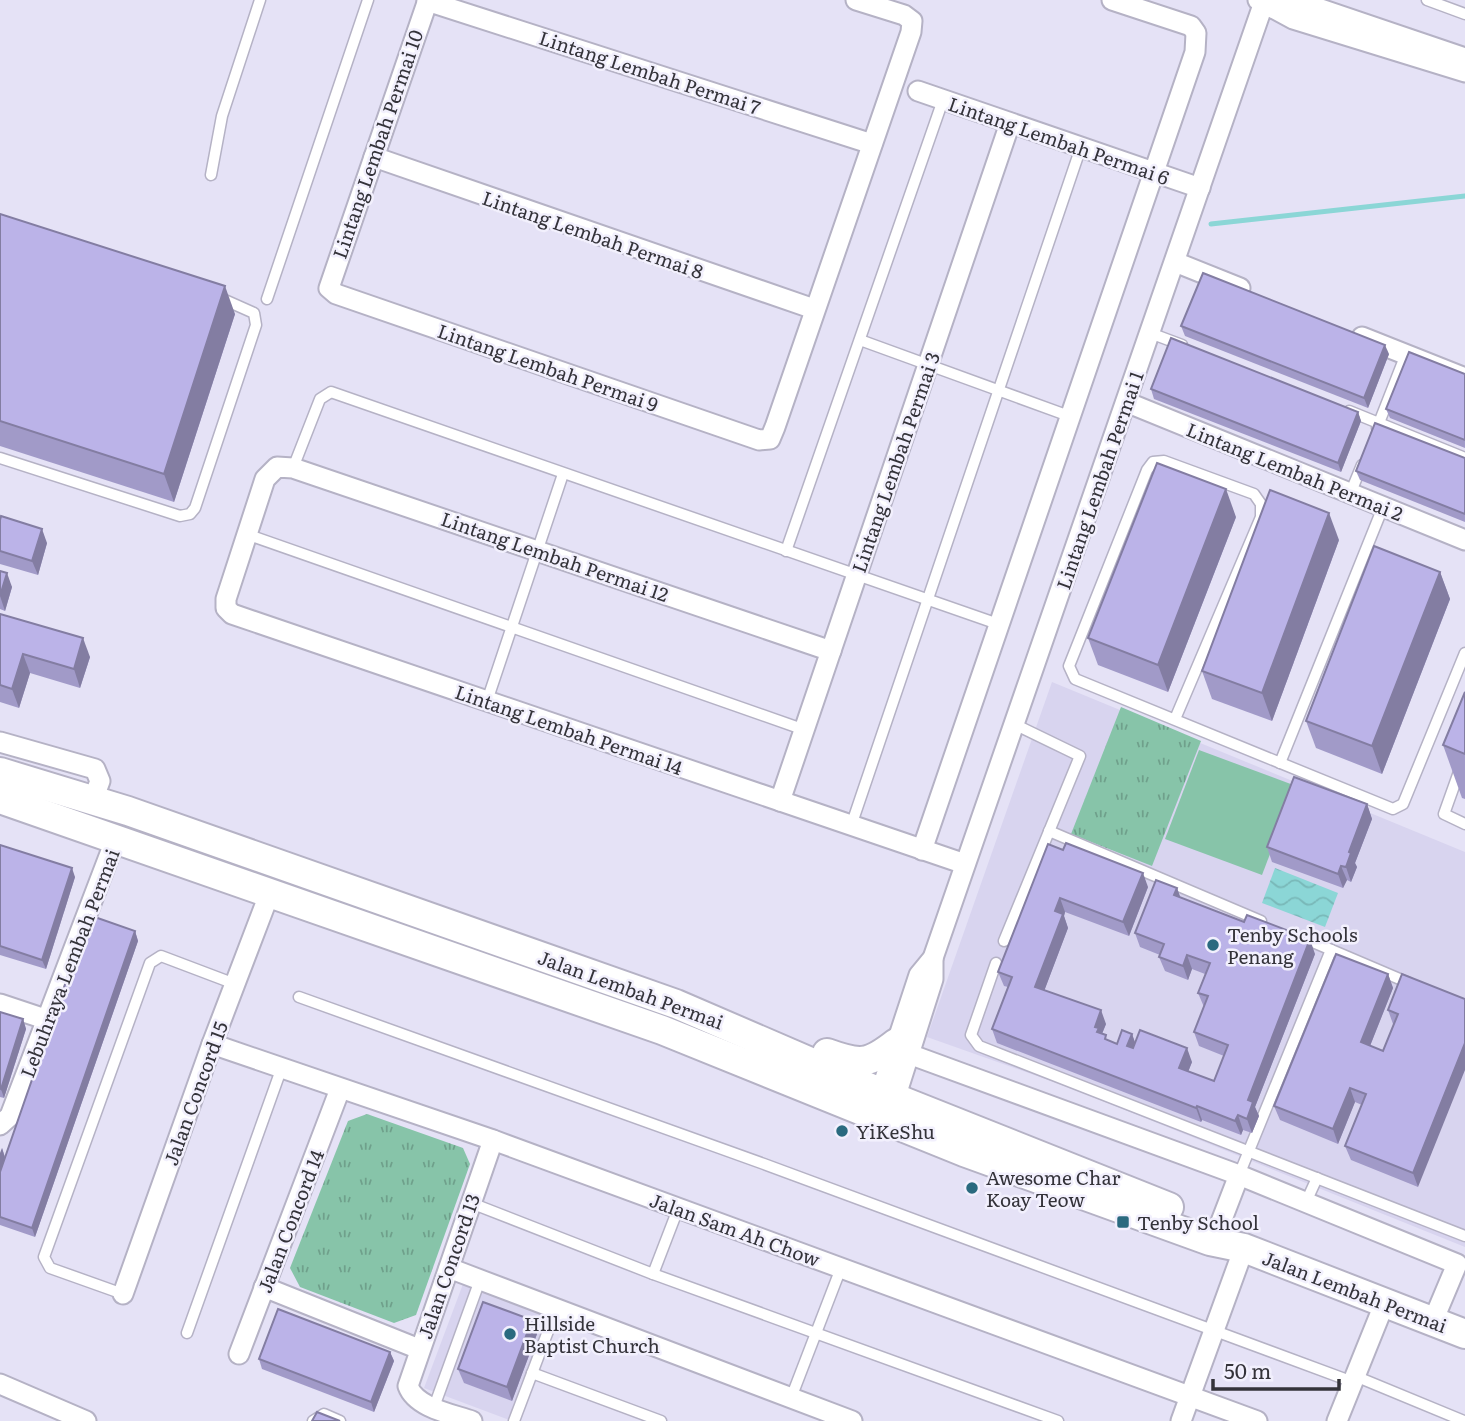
<svg xmlns="http://www.w3.org/2000/svg" width="1465" height="1421" font-family="Literata,serif">
	<style>
		.built { fill: #d8d4ef }
		.grass { fill: url(#grass-tufts) }
		.pitch { fill: #87c4a9 }
		.water { fill: url(#water-waves) }
		.lines { fill: none; stroke-linecap: round; stroke-linejoin: round }
		.stream { stroke: #8bd6d6; stroke-width: 5 }
		.lane-casing { stroke: #b5b2c5; stroke-width: 13 }
		.street-casing { stroke: #b5b2c5; stroke-width: 23 }
		.secondary-casing { stroke: #b5b2c5; stroke-width: 32 }
		.lane { stroke: #fff; stroke-width: 10 }
		.street { stroke: #fff; stroke-width: 19 }
		.secondary { stroke: #fff; stroke-width: 28 }
		.wall { fill: #a19ac8 }
		.shaded-wall { fill: #837da2 }
		.building { fill: #bbb3e8; stroke: #837da2; stroke-width: 2 }
		.poi-dot { fill: #2a6a7f; stroke: #f2f0fd; stroke-width: 2.5 }
		.labels { text-anchor: middle; dominant-baseline: central; stroke-width: 5; stroke-linejoin: round; paint-order: stroke }
		.street-label { font-size: 19px; fill: #34333a; stroke: #f2f0fd }
		.poi-label { font-size: 19px; fill: #34333a; stroke: #f2f0fd; text-anchor: start }
	</style>
	<defs>
		<pattern id="grass-tufts" width="24" height="20" patternUnits="userSpaceOnUse" patternTransform="scale(1.75)"><rect width="24" height="20" fill="#87c4a9"/><path d="M3 7l-1-3M5 7V3M7 7l1-3M15 17l-1-3M17 17v-4M19 17l1-3" fill="none" stroke="#6fa08b"/></pattern>
		<pattern id="water-waves" width="16" height="10" patternUnits="userSpaceOnUse" patternTransform="scale(1.75)"><rect width="16" height="10" fill="#8bd6d6"/><path d="M0 5q4-4 8 0t8 0" fill="none" stroke="#79b8b8"/></pattern>
	</defs>
	<rect width="100%" height="100%" fill="#e5e2f6"/>
	<g class="built">
		<polygon points="1052,682 1465,852 1465,1247 1068,1087 927,1037"/>
		<polygon points="463,1284 557,1319 512,1421 424,1388"/>
	</g>
	<g class="grass">
		<polygon points="1121,707 1201,741 1152,866 1071,834"/>
		<polygon points="367,1114 463,1148 470,1164 416,1315 394,1323 300,1287 290,1268 348,1121"/>
	</g>
	<polygon class="pitch" points="1199,750 1296,786 1262,875 1165,839"/>
	<polygon class="water" points="1275,868 1338,893 1325,927 1262,903"/>
	<g class="lines">
		<polyline class="stream" points="1211,224 1465,196"/>
		<defs>
			<g id="lane">
				<polyline points="1427,0 1465,14"/>
				<polyline points="211,175 222,116 260,0"/>
				<polyline points="267,299 368,0"/>
				<polyline points="1150,333 1182,345"/>
				<polyline points="860,340 1069,416"/>
				<polyline points="1349,411 1465,458"/>
				<polyline points="1377,428 1406,354"/>
				<polyline points="0,458 180,516 190,514 195,508 256,325 254,313 218,297"/>
				<polyline points="293,468 320,399 331,392 998,624"/>
				<polyline points="1350,494 1362,465"/>
				<polyline points="246,534 805,730"/>
				<polyline points="786,551 943,100"/>
				<polyline points="487,701 563,474"/>
				<polyline points="1175,719 1261,517 1261,504 1254,494 1164,461 1153,462 1147,470 1069,666 1075,679 1393,809 1403,804 1465,653"/>
				<polyline points="1465,755 1444,814 1465,824"/>
				<polyline points="1280,763 1383,507"/>
				<polyline points="851,826 1081,147"/>
				<polyline points="1049,831 1261,921"/>
				<polyline points="1301,937 1409,983"/>
				<polyline points="1004,941 1080,756 1014,724"/>
				<polyline points="996,963 971,1035 979,1046 1465,1236"/>
				<polyline points="299,997 764,1164 1353,1382"/>
				<polyline points="1239,1175 1331,950"/>
				<polyline points="1306,1202 1317,1178"/>
				<polyline points="471,1203 653,1274 1058,1421"/>
				<polyline points="653,1274 678,1209"/>
				<polyline points="123,1294 50,1268 44,1257 150,963 161,956 235,984"/>
				<polyline points="187,1333 282,1067"/>
				<polyline points="532,1373 661,1421"/>
				<polyline points="1355,1376 1464,1421"/>
				<polyline points="791,1398 841,1268"/>
				<polyline points="434,1407 480,1280"/>
				<polyline points="313,1421 324,1414 340,1421"/>
				<polyline points="514,1421 556,1310"/>
			</g>
			<g id="street">
				<polyline points="428,0 329,288 336,294 759,440 770,439 775,427 911,32 912,21 904,15 856,0"/>
				<polyline points="1258,0 1293,19 1465,72"/>
				<polyline points="427,1 872,144"/>
				<polyline points="1265,2 1297,1 1465,58"/>
				<polyline points="918,91 1200,188"/>
				<polyline points="374,157 814,309"/>
				<polyline points="1175,262 1240,288"/>
				<polyline points="1362,337 1465,378"/>
				<polyline points="1126,402 1465,540"/>
				<polyline points="831,651 293,468 277,467 265,479 226,599 226,608 232,614 965,864"/>
				<polyline points="0,742 95,769 100,781 93,800"/>
				<polyline points="780,801 1010,123"/>
				<polyline points="922,850 1195,52 1196,33 1191,26 1112,0"/>
				<polyline points="0,1004 48,1020"/>
				<polyline points="212,1044 493,1140 1257,1421"/>
				<polyline points="909,1054 1239,1175 1457,1264 1433,1321"/>
				<polyline points="877,1103 919,975 933,958 1264,2"/>
				<polyline points="892,1108 933,979 933,958"/>
				<polyline points="0,1125 10,1116 116,838"/>
				<polyline points="1219,1227 1239,1175"/>
				<polyline points="449,1268 852,1421"/>
				<polyline points="264,1287 419,1349"/>
				<polyline points="123,1294 212,1044 270,892"/>
				<polyline points="239,1354 340,1089"/>
				<polyline points="0,1384 86,1421"/>
				<path d="M472,1421C452,1414 416,1408 408,1386L493,1140"/>
				<polyline points="1181,1421 1244,1248"/>
				<polyline points="1337,1421 1385,1302"/>
			</g>
			<g id="secondary">
				<polyline points="0,772 128,811 676,1004 880,1092 1169,1207"/>
				<polyline points="0,799 662,1030 964,1152 1210,1241 1244,1248 1465,1334"/>
				<path d="M827,1053C860,1065 868,1065 896,1043"/>
			</g>
		</defs>
		<use href="#lane" class="lane-casing"/>
		<use href="#street" class="street-casing"/>
		<use href="#secondary" class="secondary-casing"/>
		<use href="#lane" class="lane"/>
		<use href="#street" class="street"/>
		<use href="#secondary" class="secondary"/>
	</g>
	<g class="wall">
		<polygon points="0,214 235,314 174,502 0,446"/>
		<polygon points="1181,326 1389,354 1368,408 1185,336"/>
		<polygon points="1465,374 1465,448 1390,418 1386,409"/>
		<polygon points="1151,389 1358,412 1361,421 1341,472 1154,399"/>
		<polygon points="1465,458 1465,522 1360,480 1356,471"/>
		<polygon points="1236,517 1168,692 1098,665 1088,638"/>
		<polygon points="0,520 47,543 38,575 0,564"/>
		<polygon points="1339,540 1272,721 1212,699 1202,671"/>
		<polygon points="0,571 12,587 5,611 0,609"/>
		<polygon points="1440,572 1450,599 1382,774 1316,748 1306,721"/>
		<polygon points="0,614 90,657 80,688 30,673 19,708 0,702"/>
		<polygon points="1465,692 1465,799 1462,798 1443,745"/>
		<polygon points="1367,804 1372,819 1355,863 1357,867 1351,882 1347,880 1343,888 1272,862 1267,847"/>
		<polygon points="0,845 75,877 46,969 0,955"/>
		<polygon points="1063,850 1148,887 1129,936 1065,912 1064,916 1068,928 1044,991 1106,1024 1102,1034 1108,1041 1117,1044 1132,1034 1135,1043 1192,1062 1188,1072 1214,1081 1224,1056 1199,1046 1194,1032 1204,1007 1198,993 1205,974 1192,969 1188,980 1165,971 1159,957 1160,955 1140,947 1135,933 1177,888 1180,897 1315,954 1255,1107 1259,1116 1252,1133 1243,1130 1241,1135 1202,1120 1201,1122 997,1043 992,1029 1008,987 1004,986 998,972"/>
		<polygon points="135,931 138,941 35,1237 0,1225 0,1172 2,1148 5,1157"/>
		<polygon points="1388,974 1393,988 1370,1046 1383,1051 1394,1024 1393,1024 1388,1010 1402,974 1418,1187 1351,1160 1345,1146 1362,1105 1355,1102 1338,1144 1280,1120 1274,1106"/>
		<polygon points="0,1012 23,1019 26,1029 4,1098 0,1097"/>
		<polygon points="532,1320 537,1334 512,1401 464,1383 458,1369"/>
		<polygon points="390,1352 394,1361 374,1412 262,1369 259,1359"/>
	</g>
	<g class="shaded-wall">
		<polygon points="225,286 235,314 174,502 164,474"/>
		<polygon points="1385,345 1389,354 1368,408 1364,398"/>
		<polygon points="1358,412 1361,421 1341,472 1338,463"/>
		<polygon points="1226,489 1236,517 1168,692 1158,665"/>
		<polygon points="1329,513 1339,540 1272,721 1262,693"/>
		<polygon points="42,529 47,543 38,575 32,561"/>
		<polygon points="1440,572 1450,599 1382,774 1372,746"/>
		<polygon points="7,573 12,587 5,611 0,596"/>
		<polygon points="83,638 90,657 80,688 74,669"/>
		<polygon points="23,654 30,673 19,708 12,689"/>
		<polygon points="1367,804 1372,819 1355,863 1357,867 1351,882 1346,867 1349,852"/>
		<polygon points="1341,866 1347,880 1343,888 1338,874"/>
		<polygon points="72,868 75,877 46,969 42,960"/>
		<polygon points="1143,873 1148,887 1129,936 1123,922"/>
		<polygon points="1177,888 1182,902 1174,895"/>
		<polygon points="1060,898 1065,912 1064,916 1068,928 1040,1002 1035,987 1055,911"/>
		<polygon points="135,931 138,941 35,1237 32,1228"/>
		<polygon points="1310,939 1315,954 1255,1107 1259,1116 1252,1133 1247,1119 1248,1100"/>
		<polygon points="1187,955 1192,969 1188,980 1183,966"/>
		<polygon points="1388,974 1393,988 1366,1056 1361,1042"/>
		<polygon points="1101,1010 1106,1024 1101,1036 1104,1043 1095,1027"/>
		<polygon points="23,1019 26,1029 4,1098 1,1089"/>
		<polygon points="1132,1034 1137,1048 1132,1060 1127,1046"/>
		<polygon points="1465,1043 1465,1070 1418,1187 1413,1173"/>
		<polygon points="1187,1048 1192,1062 1184,1082 1179,1068"/>
		<polygon points="1350,1088 1355,1102 1338,1144 1333,1129"/>
		<polygon points="1197,1106 1202,1120 1201,1122 1196,1108"/>
		<polygon points="1238,1115 1243,1130 1241,1135 1235,1121"/>
		<polygon points="2,1148 5,1158 0,1172 0,1153"/>
		<polygon points="532,1320 537,1334 512,1401 507,1387"/>
		<polygon points="390,1352 394,1361 374,1412 371,1402"/>
	</g>
	<g class="building">
		<polygon points="0,214 225,286 164,474 0,421"/>
		<polygon points="1203,273 1385,345 1364,398 1181,326"/>
		<polygon points="1171,338 1358,412 1338,463 1151,389"/>
		<polygon points="1409,352 1465,374 1465,440 1386,409"/>
		<polygon points="1375,423 1465,458 1465,514 1356,471"/>
		<polygon points="1157,463 1226,489 1158,665 1088,638"/>
		<polygon points="1270,490 1329,513 1262,693 1202,671"/>
		<polygon points="1,516 42,529 32,561 0,551 0,520"/>
		<polygon points="1374,546 1440,572 1372,746 1306,721"/>
		<polygon points="0,571 7,573 0,596"/>
		<polygon points="0,614 83,638 74,669 23,654 12,689 0,685"/>
		<polygon points="1465,692 1465,754 1443,745"/>
		<polygon points="1294,777 1367,804 1349,852 1351,853 1346,867 1341,866 1338,874 1267,847"/>
		<polygon points="1066,843 1143,873 1123,922 1060,898 1055,911 1063,914 1035,987 1101,1010 1095,1027 1099,1028 1097,1032 1106,1035 1105,1039 1117,1044 1122,1030 1132,1034 1127,1046 1133,1048 1140,1030 1187,1048 1179,1068 1214,1081 1228,1045 1194,1032 1208,996 1198,993 1210,963 1187,955 1183,966 1159,957 1164,944 1135,933 1156,880 1177,888 1174,895 1244,922 1247,915 1310,939 1248,1100 1253,1102 1247,1119 1238,1115 1235,1121 1197,1106 1196,1108 992,1029 1012,977 998,972 1048,844 1063,850"/>
		<polygon points="0,845 72,868 42,960 0,946"/>
		<polygon points="89,915 135,931 32,1228 0,1217 0,1172"/>
		<polygon points="1336,954 1388,974 1361,1042 1383,1051 1398,1014 1388,1010 1402,974 1465,999 1465,1043 1413,1173 1345,1146 1366,1094 1350,1088 1333,1129 1274,1106"/>
		<polygon points="0,1012 23,1019 1,1089 0,1088"/>
		<polygon points="483,1302 532,1320 507,1387 458,1369"/>
		<polygon points="278,1309 390,1352 371,1402 259,1359"/>
		<polygon points="317,1412 340,1421 312,1421"/>
	</g>
	<g class="poi-dot">
		<circle cx="1213" cy="945" r="7"/>
		<circle cx="842" cy="1131" r="7"/>
		<circle cx="972" cy="1188" r="7"/>
		<rect x="1116" y="1215" width="14" height="14" rx="3.5"/>
		<circle cx="510" cy="1334" r="7"/>
	</g>
	<g class="labels">
		<g class="street-label">
			<text transform="translate(650 72) rotate(18)">Lintang Lembah Permai 7</text>
			<text transform="translate(1059 140) rotate(19)">Lintang Lembah Permai 6</text>
			<text transform="translate(377 144) rotate(-71)">Lintang Lembah Permai 10</text>
			<text transform="translate(593 234) rotate(19)">Lintang Lembah Permai 8</text>
			<text transform="translate(548 367) rotate(19)">Lintang Lembah Permai 9</text>
			<text transform="translate(895 462) rotate(-71)">Lintang Lembah Permai 3</text>
			<text transform="translate(1295 471) rotate(22)">Lintang Lembah Permai 2</text>
			<text transform="translate(1099 480) rotate(-71)">Lintang Lembah Permai 1</text>
			<text transform="translate(555 556) rotate(19)">Lintang Lembah Permai 12</text>
			<text transform="translate(569 729) rotate(19)">Lintang Lembah Permai 14</text>
			<text transform="translate(69 963) rotate(-69)">Lebuhraya Lembah Permai</text>
			<text transform="translate(631 989) rotate(20)">Jalan Lembah Permai</text>
			<text transform="translate(195 1093) rotate(-70)">Jalan Concord 15</text>
			<text transform="translate(290 1221) rotate(-69)">Jalan Concord 14</text>
			<text transform="translate(735 1229) rotate(20)">Jalan Sam Ah Chow</text>
			<text transform="translate(448 1266) rotate(-71)">Jalan Concord 13</text>
			<text transform="translate(1355 1291) rotate(21)">Jalan Lembah Permai</text>
		</g>
		<g class="poi-label">
			<text x="1227" y="934">Tenby Schools<tspan x="1227" dy="22">Penang</tspan></text>
			<text x="856" y="1131">YiKeShu</text>
			<text x="986" y="1177">Awesome Char<tspan x="986" dy="22">Koay Teow</tspan></text>
			<text x="1137" y="1222">Tenby School</text>
			<text x="524" y="1323">Hillside<tspan x="524" dy="22">Baptist Church</tspan></text>
		</g>
	</g>
	<path d="M1213 1379v10h126v-10" fill="none" stroke="#34333a" stroke-width="3.5"/>
	<text x="1224" y="1379" font-size="21" fill="#34333a" stroke="#f2f0fd" stroke-width="5" paint-order="stroke">50 m</text>
</svg>
